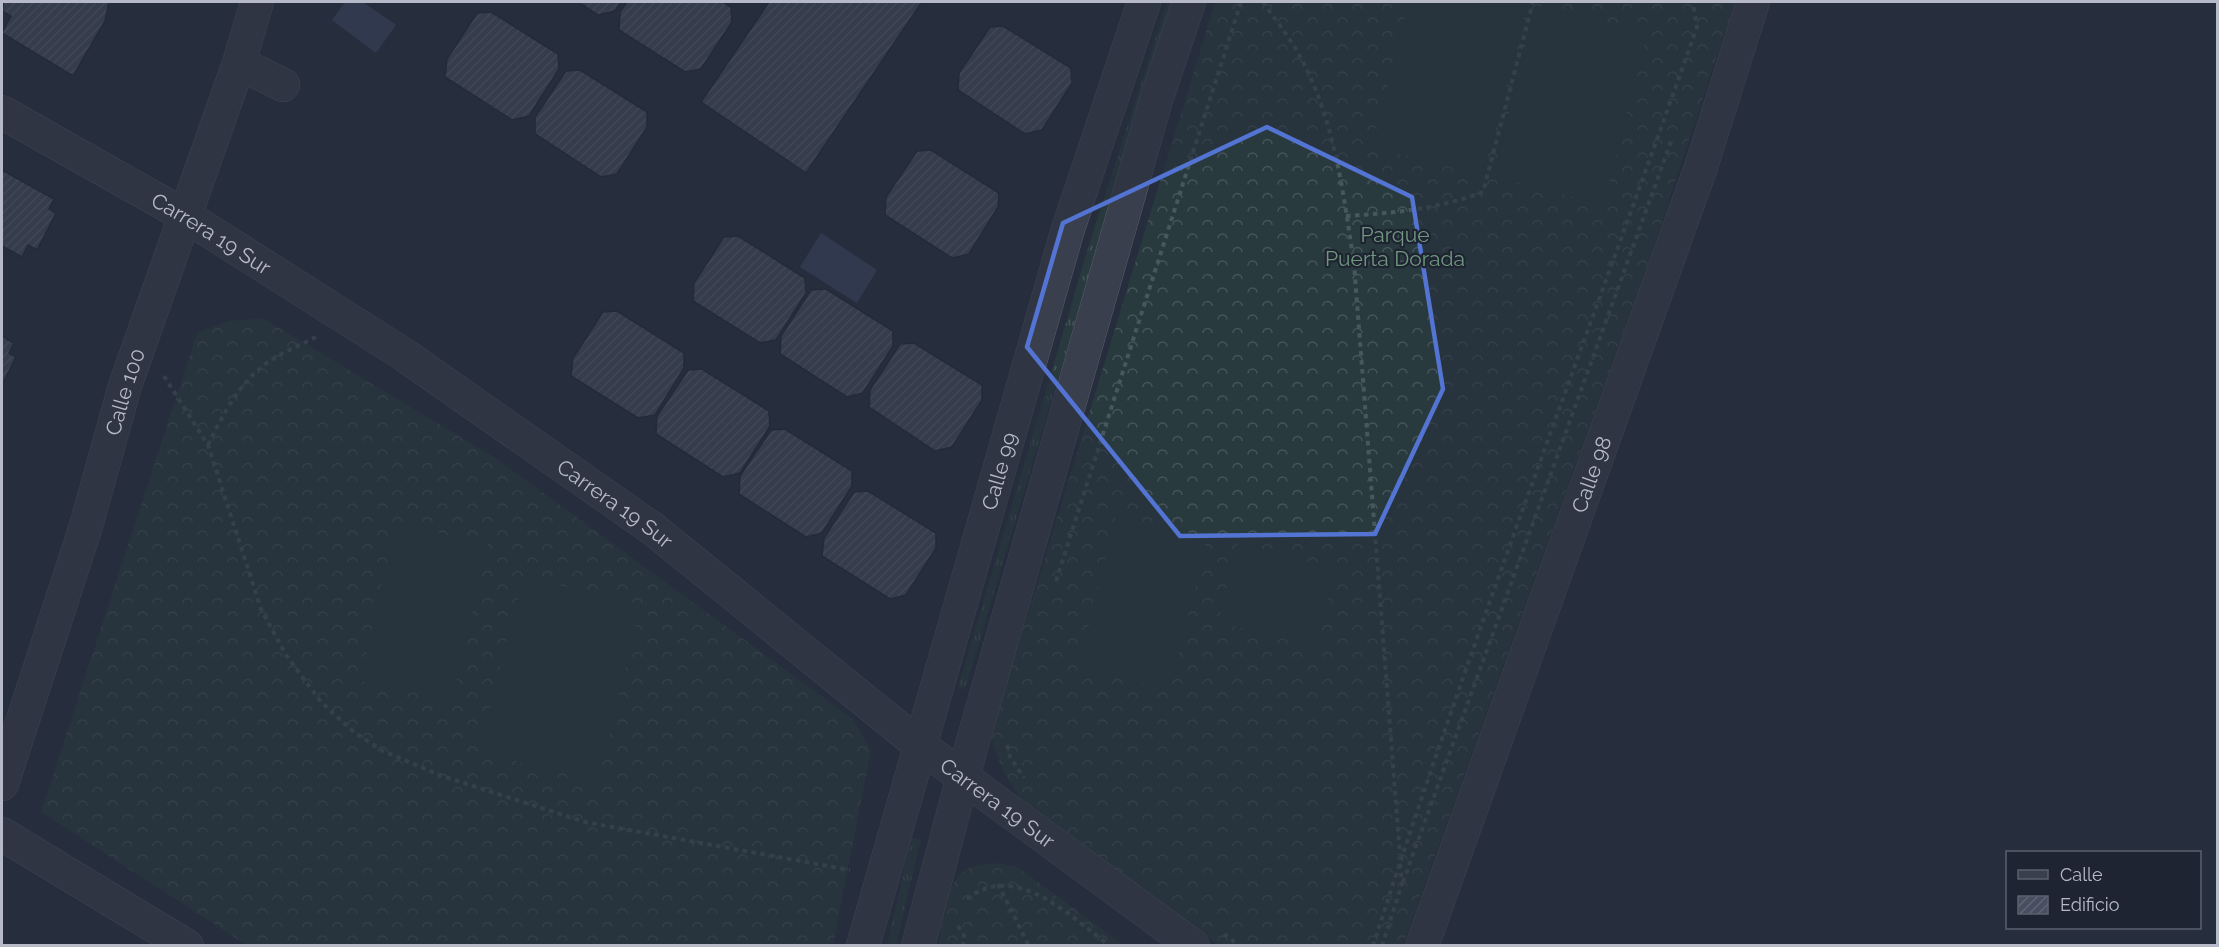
<svg xmlns="http://www.w3.org/2000/svg" width="2219" height="947" font-family="Raleway,sans-serif">
	<style>
		.grass { fill: url(#grass-tufts) }
		.forest { fill: url(#forest-crowns) }
		.pitch { fill: #293a3f }
		.water { fill: #3d4864 }
		.building { fill: url(#building-hatch); stroke: #212634; stroke-width: 1.5 }
		.lines { fill: none; stroke-linecap: round; stroke-linejoin: round }
		.minor-casing { stroke: #585d6b; stroke-width: 34 }
		.path { stroke: #48575d; stroke-width: 4; stroke-dasharray: 4.5 4.5; stroke-linecap: butt }
		.minor { stroke: #3a3f4d; stroke-width: 33 }
		.marked { fill: none; stroke: #5374d2; stroke-width: 4.5; stroke-linejoin: round }
		.labels { text-anchor: middle; dominant-baseline: central; stroke-width: 4.5; stroke-linejoin: round; paint-order: stroke }
		.street-label { font-size: 21px; fill: #b6bac8; stroke: #1f2432 }
		.park-label { font-size: 21px; fill: #6f977e; stroke: #1f2432 }
	</style>
	<defs>
		<pattern id="grass-tufts" width="24" height="20" patternUnits="userSpaceOnUse" patternTransform="scale(1.5)"><rect width="24" height="20" fill="#293a3f"/><path d="M3 7l-1-3M5 7V3M7 7l1-3M15 17l-1-3M17 17v-4M19 17l1-3" fill="none" stroke="#465459"/></pattern>
		<pattern id="forest-crowns" width="20" height="18" patternUnits="userSpaceOnUse" patternTransform="scale(1.5)"><rect width="20" height="18" fill="#293a3f"/><path d="M2 6a3 3 0 1 1 6 0M12 15a3 3 0 1 1 6 0" fill="none" stroke="#465459"/></pattern>
		<pattern id="building-hatch" width="6" height="6" patternUnits="userSpaceOnUse" patternTransform="scale(1.5)"><rect width="6" height="6" fill="#484e60"/><path d="M-1 1l2-2M0 6l6-6M5 7l2-2" fill="none" stroke="#606575"/></pattern>
	</defs>
	<rect width="100%" height="100%" fill="#262d3d"/>
	<g class="grass">
		<polygon points="1167,2 1177,2 1097,248 965,690 958,687 1089,245"/>
		<polygon points="911,837 921,839 896,945 887,946"/>
	</g>
	<g class="forest">
		<path d="M1215,2H1735L1653,249L1403,945H1218L1023,801C1006,779 997,761 991,734Z"/>
		<polygon points="263,318 497,459 853,719 871,751 833,945 246,945 41,812 197,333 229,321"/>
		<path d="M995,863L1016,866L1124,945H938C943,924 945,885 964,871C972,865 985,864 995,863Z"/>
	</g>
	<g class="pitch">
		<polygon points="1409,2 1527,4 1483,175 1372,147"/>
		<polygon points="1536,5 1647,33 1604,205 1493,176"/>
		<polygon points="1116,515 1207,537 1170,690 1079,667"/>
		<polygon points="396,524 488,544 452,701 360,681"/>
		<polygon points="1238,543 1336,569 1316,647 1218,622"/>
		<polygon points="523,576 641,606 598,781 479,752"/>
	</g>
	<g class="water">
		<polygon points="345,2 363,2 396,25 376,53 332,20"/>
		<polygon points="821,233 877,270 857,303 800,267"/>
	</g>
	<g class="building">
		<polygon points="4,2 109,2 105,21 73,76 2,33 11,16 2,11"/>
		<polygon points="578,2 621,2 615,11 598,15"/>
		<polygon points="627,2 723,2 731,7 732,22 701,69 685,72 619,30 620,12"/>
		<polygon points="769,2 922,2 806,173 701,102"/>
		<polygon points="491,12 558,54 559,69 529,116 512,120 445,77 447,59 477,13"/>
		<polygon points="1003,26 1071,68 1072,83 1042,130 1025,134 958,90 959,73 990,27"/>
		<polygon points="580,70 647,112 647,127 617,174 601,177 535,134 535,117 566,71"/>
		<polygon points="931,150 999,193 998,207 969,254 952,258 885,215 886,197 917,151"/>
		<polygon points="2,170 54,199 49,209 56,213 37,250 28,245 22,257 2,246"/>
		<polygon points="738,236 805,278 806,293 776,340 760,343 693,301 694,283 724,237"/>
		<polygon points="826,289 893,331 893,346 863,393 847,397 780,354 781,336 811,290"/>
		<polygon points="617,311 684,353 684,368 655,415 638,418 571,376 573,358 603,312"/>
		<polygon points="2,336 14,343 9,353 16,357 2,385"/>
		<polygon points="914,343 982,385 982,400 952,447 935,451 869,407 870,390 900,344"/>
		<polygon points="702,369 769,411 770,426 740,473 723,477 656,434 657,416 688,370"/>
		<polygon points="785,429 852,471 852,486 822,533 806,537 739,494 740,476 771,430"/>
		<polygon points="868,491 936,533 936,548 906,595 890,599 822,556 824,538 854,492"/>
	</g>
	<g class="lines">
		<defs>
			<g id="minor">
				<polyline points="239,63 283,85"/>
				<path id="s1" d="M2,112L184,215L403,354L653,529L922,747L1193,946"/>
				<path id="s2" d="M2,784L86,526L125,386L239,63L257,2"/>
				<polyline points="2,834 187,946"/>
				<path id="s3" d="M863,946L1068,229L1144,2"/>
				<polyline points="918,946 963,776 1156,100 1189,2"/>
				<path id="s4" d="M1422,946L1701,167L1753,2"/>
			</g>
		</defs>
		<use href="#minor" class="minor-casing"/>
		<g class="path">
			<path d="M1263,2C1274,18 1287,34 1297,51C1334,115 1343,191 1354,264L1400,855"/>
			<path d="M1346,216C1393,213 1439,209 1483,192L1533,2"/>
			<polyline points="164,376 208,445 261,609 286,655 321,702 355,733 383,751 442,776 585,822 850,870"/>
			<path d="M208,445C222,417 237,386 262,367C277,354 299,346 316,337"/>
			<polyline points="1056,581 1241,2"/>
			<polyline points="1007,745 1010,757 1024,778"/>
			<polyline points="1403,882 1672,139"/>
			<polyline points="998,884 1029,946"/>
			<path d="M967,899C1016,860 1071,917 1110,946"/>
			<polyline points="958,926 964,935 963,946"/>
			<polyline points="1224,934 1240,946"/>
			<path d="M1373,946C1472,636 1589,333 1697,27L1693,2"/>
			<polyline points="1382,946 1402,884 1400,863"/>
		</g>
		<use href="#minor" class="minor"/>
	</g>
	<path d="M0 0H2219V947H0ZM1267,127L1412,197L1443,389L1375,534L1180,536L1027,347L1063,223Z" fill="#262d3d" fill-opacity=".55" fill-rule="evenodd"/>
	<path class="marked" d="M1267,127L1412,197L1443,389L1375,534L1180,536L1027,347L1063,223Z"/>
	<g class="labels">
		<g class="street-label">
			<text stroke="none"><textPath href="#s1" startOffset="242">Carrera 19 Sur</textPath></text>
			<text stroke="none"><textPath href="#s2" startOffset="411">Calle 100</textPath></text>
			<text stroke="none"><textPath href="#s3" startOffset="494">Calle 99</textPath></text>
			<text stroke="none"><textPath href="#s4" startOffset="501">Calle 98</textPath></text>
			<text stroke="none"><textPath href="#s1" startOffset="728">Carrera 19 Sur</textPath></text>
			<text stroke="none"><textPath href="#s1" startOffset="1214">Carrera 19 Sur</textPath></text>
		</g>
		<g class="park-label">
			<text x="1395" y="234">Parque<tspan x="1395" dy="24">Puerta Dorada</tspan></text>
		</g>
	</g>
	<rect width="2219" height="947" fill="none" stroke="#b6bac8" stroke-width="6"/>
	<rect x="2006" y="851" width="195" height="78" fill="#1f2432" stroke="#5b606e" stroke-width="1.5"/>
	<rect x="2018" y="870" width="30" height="9" fill="#3a3f4d" stroke="#5b606e" stroke-width="1.5"/>
	<text x="2060" y="881" font-size="18" fill="#b6bac8">Calle</text>
	<rect x="2018" y="896" width="30" height="18" fill="url(#building-hatch)" stroke="#5b606e" stroke-width="1.5"/>
	<text x="2060" y="911" font-size="18" fill="#b6bac8">Edificio</text>
</svg>
